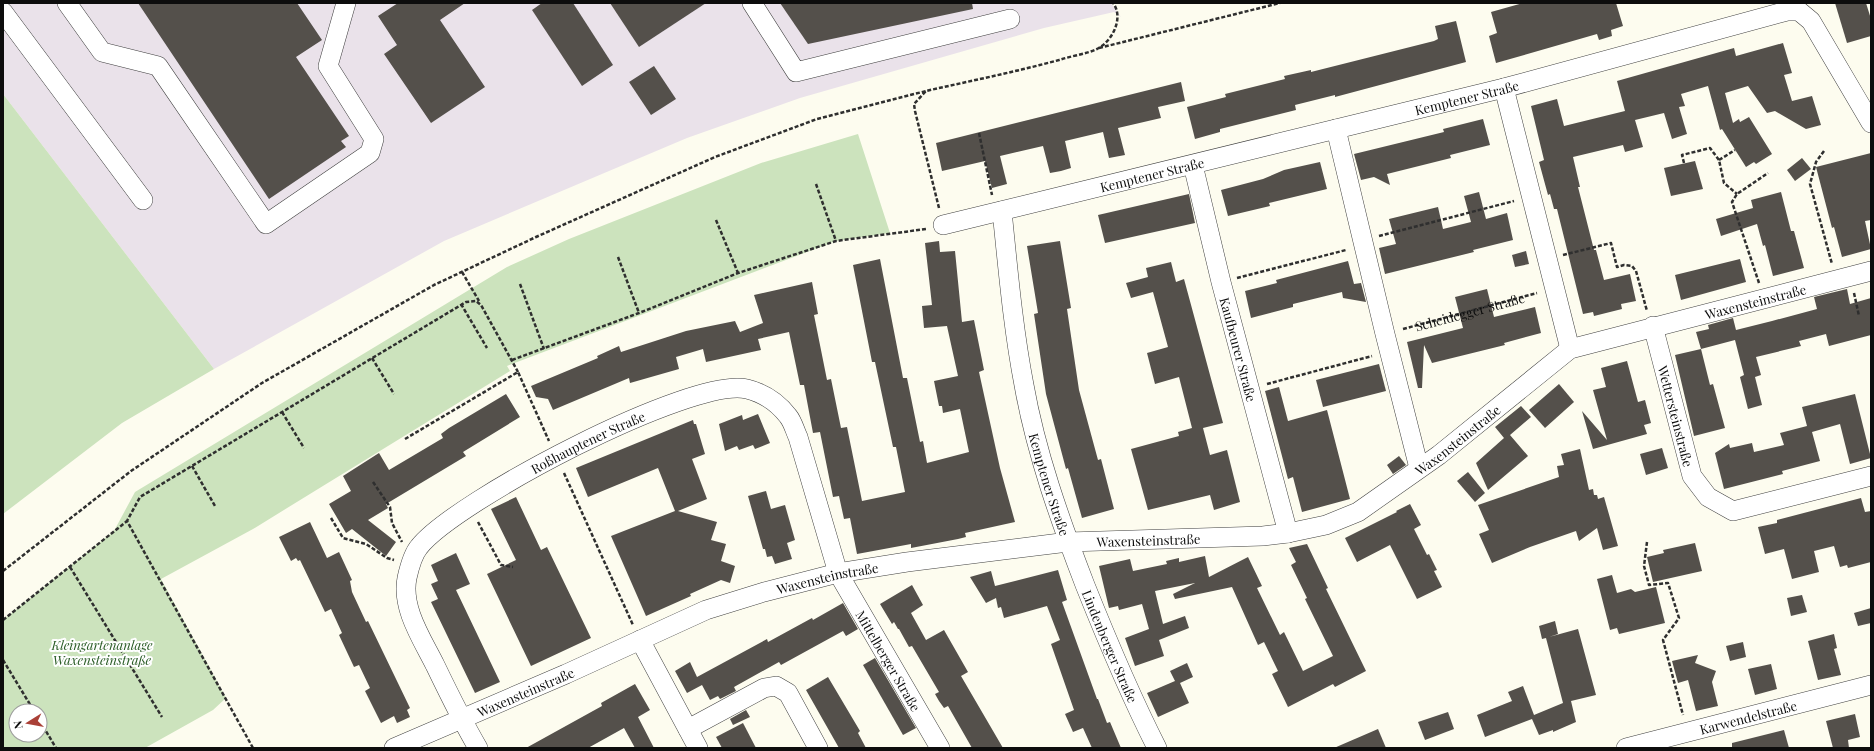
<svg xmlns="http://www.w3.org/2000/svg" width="1874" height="751" font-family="'Playfair Display',serif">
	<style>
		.industrial { fill: #eae2ea }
		.green { fill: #cce3bd; fill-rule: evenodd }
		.building { fill: #54504b }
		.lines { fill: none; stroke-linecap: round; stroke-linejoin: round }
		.minor-casing { stroke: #404040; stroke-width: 20 }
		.path { stroke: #2f2f2f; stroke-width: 2.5; stroke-dasharray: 4 2; stroke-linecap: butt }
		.minor { stroke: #fff; stroke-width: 19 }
		.labels { text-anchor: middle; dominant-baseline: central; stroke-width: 4; stroke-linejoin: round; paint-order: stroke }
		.street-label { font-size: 13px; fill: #0d0d0d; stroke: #fff }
		.park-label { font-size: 13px; font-style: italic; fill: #2a5c26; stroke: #fff }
	</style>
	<rect width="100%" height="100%" fill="#fdfcef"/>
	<polygon class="industrial" points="3,3 1111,3 1121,17 1114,12 1044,28 800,98 687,138 444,241 214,369 3,94"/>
	<g class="green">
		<polygon points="3,94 214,369 122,423 3,514"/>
		<path d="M858,134L890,233L836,241L507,366L510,371L253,529L161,579L226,698L213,710L145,748H3V620L114,531L135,492L507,267L569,239L761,163ZM16,711H40V735H16Z"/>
	</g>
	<g class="building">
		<polygon points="138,3 297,3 322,40 296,57 349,136 341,141 346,147 269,199"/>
		<polygon points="398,3 465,3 440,20 485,87 431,123 384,54 397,45 378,16"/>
		<polygon points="542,3 573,3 613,65 582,86 532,10"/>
		<polygon points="610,3 706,3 639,47"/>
		<polygon points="780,3 972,3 973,9 808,44"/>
		<polygon points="1523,3 1616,3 1623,26 1611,30 1612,36 1599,40 1597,34 1496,63 1489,36 1497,33 1491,12"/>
		<polygon points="1835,3 1866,3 1871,19 1871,36 1847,43"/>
		<polygon points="1456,21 1466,62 1335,97 1335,95 1295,105 1296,110 1220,129 1220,132 1195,139 1187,107 1226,97 1225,94 1285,79 1284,76 1311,70 1311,72 1434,41 1438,39 1435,26"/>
		<polygon points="1783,43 1792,73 1784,75 1792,101 1812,96 1821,125 1806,129 1775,111 1767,113 1748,86 1725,93 1733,123 1739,119 1740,122 1749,117 1772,154 1756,164 1754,162 1746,167 1722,129 1720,130 1708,86 1681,94 1685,106 1679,107 1687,134 1672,139 1664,113 1635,120 1643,147 1625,152 1623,145 1573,157 1580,187 1578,187 1594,250 1596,250 1604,280 1630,274 1636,301 1621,304 1622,309 1594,316 1593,312 1583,314 1557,209 1554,209 1550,194 1548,195 1539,162 1544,160 1531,106 1557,99 1564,126 1625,111 1617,81 1734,48 1736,56"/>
		<polygon points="654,66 676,99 651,115 629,82"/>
		<polygon points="1181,82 1185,101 1158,107 1161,118 1118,128 1125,155 1109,158 1103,132 1065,141 1071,168 1061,171 1050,173 1043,146 1000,156 1007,184 992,188 985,161 942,171 936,143"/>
		<polygon points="1483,119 1490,145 1450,155 1451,158 1387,174 1390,185 1374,177 1361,180 1354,154 1444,132 1443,129"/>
		<polygon points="1871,153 1871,220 1865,221 1871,249 1842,257 1834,227 1832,228 1816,167"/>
		<polygon points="1802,158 1811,169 1795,181 1787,170"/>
		<polygon points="1695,161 1703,189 1671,196 1664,168"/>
		<polygon points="1320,162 1327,189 1269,203 1270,206 1228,216 1221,190 1263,179 1284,170"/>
		<polygon points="1479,192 1486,219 1507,213 1513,240 1473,250 1474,252 1385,274 1379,248 1396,244 1389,219 1438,207 1443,229 1471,222 1464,196"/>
		<polygon points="1781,192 1791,231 1794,231 1804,268 1773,276 1765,245 1763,246 1757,224 1721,236 1716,219 1753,208 1751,200"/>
		<polygon points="1189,194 1195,223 1105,243 1098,215"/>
		<polygon points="939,241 940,252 955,251 962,322 974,320 984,370 979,372 1000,468 1015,522 965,533 966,537 958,539 911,548 911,544 857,554 850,518 844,519 839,496 833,497 820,432 813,433 804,385 800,385 789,332 758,339 761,350 706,362 703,349 676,357 679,369 630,383 629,378 553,410 548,399 536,397 531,386 598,358 597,356 619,346 621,352 686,331 735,321 740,332 763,323 754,295 812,282 818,314 814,315 827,380 831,379 841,428 847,427 862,501 905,492 896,447 893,447 875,362 872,362 853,265 880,259 903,378 907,378 920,442 923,441 927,463 969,452 960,409 943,413 942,406 939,406 934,381 958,376 947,326 924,328 922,306 932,305 925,243"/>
		<polygon points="1060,241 1071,308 1067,309 1079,390 1098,460 1101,459 1114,509 1082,518 1068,468 1066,469 1046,394 1034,314 1038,313 1027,246"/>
		<polygon points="1526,251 1529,264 1515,267 1512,255"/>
		<polygon points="1740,259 1746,282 1681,300 1675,275"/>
		<polygon points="1348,261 1354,284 1361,283 1366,302 1343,298 1342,292 1293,304 1293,307 1251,318 1245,291 1277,283 1276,280"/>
		<polygon points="1171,262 1176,282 1184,279 1223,423 1203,428 1210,455 1227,450 1240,502 1214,510 1210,495 1148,510 1131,449 1179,436 1178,432 1192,428 1179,377 1155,384 1147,353 1168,347 1153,292 1131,298 1126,283 1148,277 1146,268"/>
		<polygon points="1487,289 1494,317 1535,307 1541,333 1504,343 1505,345 1432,363 1424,345 1422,388 1418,388 1407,342 1463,328 1455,297"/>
		<polygon points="1847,289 1850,304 1871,298 1871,335 1829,346 1826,334 1799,341 1801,346 1756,357 1761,375 1755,377 1762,405 1748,409 1740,377 1744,375 1735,340 1701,349 1696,332 1709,329 1708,325 1733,318 1736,330 1772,321 1817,309 1814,297"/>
		<polygon points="1701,349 1710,385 1713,384 1725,428 1694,436 1675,355"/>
		<polygon points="1627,361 1638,402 1645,400 1651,423 1644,425 1647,434 1593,449 1582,411 1607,440 1593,390 1606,387 1601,368"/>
		<polygon points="1379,364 1386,391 1323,407 1316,380"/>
		<polygon points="1559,384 1574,402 1545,428 1529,410"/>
		<polygon points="1279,387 1288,421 1327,410 1350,499 1302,512 1293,477 1288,479 1265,391"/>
		<polygon points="506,394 520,417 463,452 466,456 386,504 388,508 368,520 396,542 386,556 352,529 346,533 329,504 351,491 343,476 379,453 389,470 443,438 441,434 449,428"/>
		<polygon points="1855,394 1871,458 1850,464 1840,424 1812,432 1820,461 1782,471 1783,474 1724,489 1715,453 1729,444 1730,448 1752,443 1754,452 1784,445 1780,433 1807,426 1802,407"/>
		<polygon points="1521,406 1531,417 1510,435 1528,456 1488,490 1476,463 1504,438 1495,427"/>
		<polygon points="758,414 770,443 755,449 753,445 739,450 737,446 725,451 719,424 742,415 743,420"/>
		<polygon points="693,420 694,424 696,424 705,454 692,459 707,499 678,511 717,522 711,540 726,544 721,561 735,566 730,583 721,580 690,594 691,596 646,616 611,536 675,511 658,468 588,497 576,468"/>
		<polygon points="1662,448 1668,468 1646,475 1640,454"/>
		<polygon points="1580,449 1589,490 1593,489 1594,495 1597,495 1598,499 1604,497 1618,546 1603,550 1597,528 1579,541 1576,531 1530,547 1492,563 1479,534 1489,530 1478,505 1559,477 1557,466 1564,465 1561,454"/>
		<polygon points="1399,456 1406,465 1393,474 1387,465"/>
		<polygon points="1468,472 1485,493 1475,502 1457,481"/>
		<polygon points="766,491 771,509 785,505 795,540 787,543 792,559 775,564 772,556 767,557 765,549 763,549 748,496"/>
		<polygon points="516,497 541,550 547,547 591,638 531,666 487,574 516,560 491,509"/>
		<polygon points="1861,498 1865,512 1871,511 1871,562 1848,568 1847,565 1840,567 1834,546 1814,551 1819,572 1792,579 1784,549 1765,554 1758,527 1777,523 1777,520"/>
		<polygon points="1410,504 1421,525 1414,529 1427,555 1429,554 1437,570 1434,571 1442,587 1417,599 1390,545 1357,562 1345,538 1397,512 1396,511"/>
		<polygon points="310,522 327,558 339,552 352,580 350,581 352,592 366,622 368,621 410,708 407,710 410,717 397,723 394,716 381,723 365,691 370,688 359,665 354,667 339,635 342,633 331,609 325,612 300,560 298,561 296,558 291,561 279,537"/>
		<polygon points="1695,543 1702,571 1653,582 1647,557 1664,553 1663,550"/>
		<polygon points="1307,544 1328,588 1326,589 1366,671 1335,687 1333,684 1288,707 1272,674 1278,671 1264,642 1258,645 1232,587 1175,599 1173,594 1195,583 1155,591 1163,624 1185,616 1189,628 1159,640 1164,656 1135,666 1125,638 1149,629 1142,604 1119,610 1118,606 1109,608 1099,566 1130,559 1133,571 1167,564 1166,561 1179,558 1179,562 1205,556 1209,577 1248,557 1262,586 1257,588 1280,635 1284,632 1303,671 1333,656 1305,599 1307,598 1291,565 1296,562 1289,548"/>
		<polygon points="456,553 470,584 456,590 500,682 475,693 431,602 438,599 431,584 438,581 431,565"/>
		<polygon points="1058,570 1067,600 1062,602 1097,699 1098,699 1107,723 1110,722 1121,748 1092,748 1083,728 1073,732 1065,714 1074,710 1051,644 1060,640 1047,606 1004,618 1001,607 998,608 996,598 986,603 970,577 991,571 995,586"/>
		<polygon points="1612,575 1617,593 1631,589 1635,592 1656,587 1665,623 1619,634 1617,628 1610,630 1597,579"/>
		<polygon points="912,585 923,605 911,613 926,640 944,630 968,672 961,676 1003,748 972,748 948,706 944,708 939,701 935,694 939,692 912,646 909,647 899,629 898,629 894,622 892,624 880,604"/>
		<polygon points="1802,595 1807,612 1791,616 1787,598"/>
		<polygon points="843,603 858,629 846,636 843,631 781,665 779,662 734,687 736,691 720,699 718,696 710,700 702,685 687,693 675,671 690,662 697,677 767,639 768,642 812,618 813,620"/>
		<polygon points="1871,608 1871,623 1858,626 1854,613"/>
		<polygon points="1555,621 1558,634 1549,637 1578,629 1596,695 1571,701 1576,722 1553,732 1553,730 1539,735 1532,719 1485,737 1477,715 1512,701 1508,692 1523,686 1534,715 1563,703 1546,638 1542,639 1539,626"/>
		<polygon points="1834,634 1837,648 1834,649 1841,675 1818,680 1808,641"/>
		<polygon points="1743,642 1746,657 1730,661 1726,646"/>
		<polygon points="1698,655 1695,663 1716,671 1712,682 1718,706 1696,711 1688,680 1678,683 1672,661"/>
		<polygon points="875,658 916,728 903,735 863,665"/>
		<polygon points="1187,663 1193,677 1180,683 1189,703 1158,717 1147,693 1175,681 1170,671"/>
		<polygon points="1771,664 1777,689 1755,695 1748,669"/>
		<polygon points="828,677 860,731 858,733 866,748 839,748 806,690"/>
		<polygon points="635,684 650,710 638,717 654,748 635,748 624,728 588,748 526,748 602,706 601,703"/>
		<polygon points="746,710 750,717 733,725 730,719"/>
		<polygon points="1448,712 1454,729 1425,740 1418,722"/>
		<polygon points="1855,714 1860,737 1848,740 1849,748 1833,748 1826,721"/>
		<polygon points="743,723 756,748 722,748 716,737"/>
		<polygon points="1378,729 1386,748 1334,748"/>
		<polygon points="1784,730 1789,748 1732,748 1732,743"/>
	</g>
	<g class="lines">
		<defs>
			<g id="minor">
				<polyline points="67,3 102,52 158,66 266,224 370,153 374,139 328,66 346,3"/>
				<polyline points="752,3 796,72 1010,19"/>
				<polyline points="3,12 143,200"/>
				<polyline points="1504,88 1570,349"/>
				<polyline points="1336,129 1385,334 1419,468"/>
				<path id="s2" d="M1193,165L1221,282L1288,533"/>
				<path id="s3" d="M1002,211C1008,269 1013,328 1024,385C1036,453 1060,520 1085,585C1107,640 1130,695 1157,748"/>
				<path id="s4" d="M943,225L1504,88L1787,11H1799L1811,21L1871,123"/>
				<path id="s5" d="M1653,326L1692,476L1708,497L1733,511L1871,476"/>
				<polyline points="640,640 698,748"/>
				<polyline points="688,729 764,688 776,686 788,693 818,748"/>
				<path id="s6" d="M394,748L566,674L706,610L764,592L838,573L907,562L1068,542L1263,536L1288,533L1326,525L1358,512L1439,455L1570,349L1871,271"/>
				<path id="s7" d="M478,748C462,721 449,694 435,665C422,639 401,608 407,578C409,569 413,554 419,547C455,501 692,376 747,389C763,393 778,403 788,416C793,422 795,431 798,437L838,573L940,748"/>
				<path id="s8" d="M1626,748L1871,685"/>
			</g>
		</defs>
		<use href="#minor" class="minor-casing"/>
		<g class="path">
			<polyline points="1099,48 1280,3"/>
			<polyline points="979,133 992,195"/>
			<polyline points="1824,151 1816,162 1810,184 1832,264"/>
			<polyline points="1719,160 1735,150"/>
			<polyline points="1684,163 1682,155 1710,148 1719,160 1724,183 1737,194"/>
			<polyline points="816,184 836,241"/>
			<path d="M939,208L915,111L914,104L926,91C970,81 1015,72 1059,60C1071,56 1086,54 1097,49C1113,41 1124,17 1113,3"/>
			<polyline points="716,220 738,273"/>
			<polyline points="1379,236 1514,201"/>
			<polyline points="1563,255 1611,243 1617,267 1624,265 1632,266 1636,271 1647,311"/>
			<polyline points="618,257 639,313"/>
			<polyline points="462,272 479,301"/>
			<polyline points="1237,278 1346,250"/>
			<polyline points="1759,283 1732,202 1737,194 1768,173"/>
			<polyline points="520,284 544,349"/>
			<polyline points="1854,293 1859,316"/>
			<polyline points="461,304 487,348"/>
			<path id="s1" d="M1403,329L1537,293"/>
			<polyline points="372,358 394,394"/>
			<polyline points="512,360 639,313 738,273 836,241 926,229"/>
			<polyline points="1267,384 1372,356"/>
			<polyline points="282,412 304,448"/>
			<polyline points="405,439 518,372 549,441"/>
			<polyline points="192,466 215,506"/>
			<polyline points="564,473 633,625"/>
			<polyline points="373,482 390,507 392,523 402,542"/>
			<polyline points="331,518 343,538 366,544 387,558 394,560"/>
			<polyline points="478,522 501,565 513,567"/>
			<polyline points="1647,542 1644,566 1649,585 1668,583 1679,618 1663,640 1683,715"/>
			<polyline points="70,567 162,717"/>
			<polyline points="3,571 131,471 262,383 434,285 536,237 715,157 817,119 926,91"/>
			<polyline points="3,620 127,521"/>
			<polyline points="3,660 34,711"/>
			<polyline points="40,721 56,748"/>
			<polyline points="253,748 127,521 140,497 466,302 476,301 481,305 518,372"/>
		</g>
		<use href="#minor" class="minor"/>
	</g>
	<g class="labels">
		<g class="street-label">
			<text stroke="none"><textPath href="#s4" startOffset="539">Kemptener Straße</textPath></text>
			<text stroke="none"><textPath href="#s4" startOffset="215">Kemptener Straße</textPath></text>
			<text stroke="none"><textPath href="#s6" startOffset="1463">Waxensteinstraße</textPath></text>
			<text stroke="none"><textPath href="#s1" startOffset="69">Scheidegger Straße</textPath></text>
			<text stroke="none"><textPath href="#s2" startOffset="190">Kaufbeurer Straße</textPath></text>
			<text stroke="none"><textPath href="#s5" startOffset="93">Wettersteinstraße</textPath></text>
			<text stroke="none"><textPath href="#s6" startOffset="1127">Waxensteinstraße</textPath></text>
			<text stroke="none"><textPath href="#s7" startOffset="420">Roßhauptener Straße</textPath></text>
			<text stroke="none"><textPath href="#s3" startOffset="278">Kemptener Straße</textPath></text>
			<text stroke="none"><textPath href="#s6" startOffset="791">Waxensteinstraße</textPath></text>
			<text stroke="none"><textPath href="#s6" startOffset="467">Waxensteinstraße</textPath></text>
			<text stroke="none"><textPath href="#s3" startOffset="451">Lindenberger Straße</textPath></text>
			<text stroke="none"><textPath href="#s7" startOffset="906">Mittelberger Straße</textPath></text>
			<text stroke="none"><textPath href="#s6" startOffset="143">Waxensteinstraße</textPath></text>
			<text stroke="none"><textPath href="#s8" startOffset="126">Karwendelstraße</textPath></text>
		</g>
		<g class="park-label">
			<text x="102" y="644">Kleingartenanlage<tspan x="102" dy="15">Waxensteinstraße</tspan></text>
		</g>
	</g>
	<rect width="1874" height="751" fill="none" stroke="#0d0d0d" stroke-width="8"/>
	<g transform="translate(28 723) rotate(259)"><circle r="19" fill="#ffffff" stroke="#9e9e9e"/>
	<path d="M0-3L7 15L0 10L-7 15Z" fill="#aa4037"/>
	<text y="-6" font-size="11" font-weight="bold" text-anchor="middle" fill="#0d0d0d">N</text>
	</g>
</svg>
